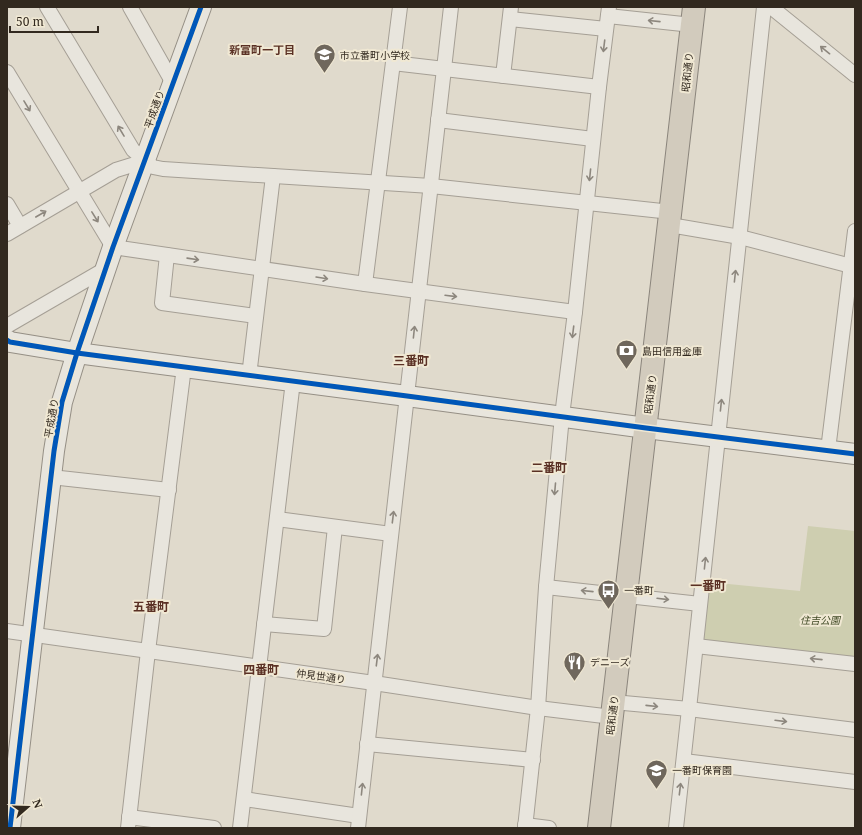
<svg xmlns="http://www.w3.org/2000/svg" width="862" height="835" font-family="'Noto Serif','Noto Sans JP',serif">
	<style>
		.green { fill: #ceceb0 }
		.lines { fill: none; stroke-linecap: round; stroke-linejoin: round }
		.street-casing { stroke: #a59f95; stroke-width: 16 }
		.secondary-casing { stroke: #958f85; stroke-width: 22 }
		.highway-casing { stroke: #8b857c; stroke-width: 24 }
		.street { stroke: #e8e5dd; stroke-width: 14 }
		.secondary { stroke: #e8e5dd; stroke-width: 20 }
		.highway { stroke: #d2cbbd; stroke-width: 22 }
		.cycleway-casing { stroke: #f0e8d3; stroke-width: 8 }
		.cycleway { stroke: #0057b8; stroke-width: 5 }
		.oneway { stroke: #8d877e }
		.labels { text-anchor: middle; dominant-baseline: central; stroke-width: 4; stroke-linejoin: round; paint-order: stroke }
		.poi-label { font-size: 10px; fill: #32291f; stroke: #f0e8d3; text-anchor: start }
		.street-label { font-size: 10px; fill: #32291f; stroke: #f0e8d3 }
		.park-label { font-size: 10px; font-style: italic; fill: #434c28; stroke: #f0e8d3 }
		.neighbourhood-label { font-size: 11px; font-weight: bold; fill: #5a3024; stroke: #f0e8d3 }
		.quarter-label { font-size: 12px; font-weight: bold; fill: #5a3024; stroke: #f0e8d3 }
	</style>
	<rect width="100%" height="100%" fill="#e0dacc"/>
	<polygon class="green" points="808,526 855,531 855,659 701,644 708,582 800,591"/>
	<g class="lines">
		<defs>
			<g id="street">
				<polyline points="47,7 133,150 153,167 163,169 431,186 671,212"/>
				<polyline points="130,7 173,83"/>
				<polyline points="771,7 855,75"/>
				<polyline points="608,16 692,25"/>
				<polyline points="510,19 606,29"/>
				<polyline points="393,63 599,87"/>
				<polyline points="7,72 113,247 365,284 575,312"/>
				<polyline points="503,76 511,7"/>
				<polyline points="438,120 593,139"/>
				<polyline points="7,204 20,226"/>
				<polyline points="670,225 740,237 855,267"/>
				<polyline points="7,234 116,170 145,161"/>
				<polyline points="167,255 162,303 256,316"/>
				<polyline points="365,284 400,7"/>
				<polyline points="7,326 107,268"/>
				<polyline points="249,376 273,176"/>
				<polyline points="828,450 855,231"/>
				<polyline points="51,477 169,490"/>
				<polyline points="277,519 391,534"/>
				<polyline points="546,587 700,604"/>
				<polyline points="264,624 324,629 335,527"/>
				<polyline points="7,631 374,683 538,708 612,717"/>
				<polyline points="696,646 855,664"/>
				<polyline points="613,702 689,709 855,730"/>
				<polyline points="367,744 533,760"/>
				<polyline points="684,761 855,782"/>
				<polyline points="244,799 359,816"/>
				<polyline points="129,817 214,828"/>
				<polyline points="525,825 549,828"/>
				<polyline points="128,828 148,651 184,367"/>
				<polyline points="240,828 293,381"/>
				<polyline points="358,828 451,7"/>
				<polyline points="525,828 538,708 546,587 562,416 575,312 599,87 609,7"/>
				<polyline points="676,828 689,709 764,7"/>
			</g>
			<g id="secondary">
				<polyline points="7,340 10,342 77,353 407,396 646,428 855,454"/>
				<polyline points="10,828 54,451 62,402 77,353 113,247 201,7"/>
			</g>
			<polyline id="highway" points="599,828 694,7"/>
		</defs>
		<use href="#street" class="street-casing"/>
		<use href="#secondary" class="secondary-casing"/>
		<use href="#highway" class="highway-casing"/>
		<use href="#street" class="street"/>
		<use href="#secondary" class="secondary"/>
		<use href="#highway" class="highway"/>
		<defs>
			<g id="cycleway">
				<polyline points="7,340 10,342 77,353 407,396 646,428 855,454"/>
				<polyline points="10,828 54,451 62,402 77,353 113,247 201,7"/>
			</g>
		</defs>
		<use href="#cycleway" class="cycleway-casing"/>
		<use href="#cycleway" class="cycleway"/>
	</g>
	<defs><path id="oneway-shaft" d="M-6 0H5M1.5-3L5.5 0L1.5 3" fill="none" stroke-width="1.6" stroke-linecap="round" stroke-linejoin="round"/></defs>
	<g class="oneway">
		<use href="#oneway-shaft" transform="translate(654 21) rotate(-174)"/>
		<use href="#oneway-shaft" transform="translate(604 46) rotate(97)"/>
		<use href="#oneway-shaft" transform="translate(825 50) rotate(-141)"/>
		<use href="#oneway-shaft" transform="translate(27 106) rotate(59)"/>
		<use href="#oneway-shaft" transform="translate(121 131) rotate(-121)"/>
		<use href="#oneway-shaft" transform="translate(590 175) rotate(96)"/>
		<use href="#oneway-shaft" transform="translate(41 214) rotate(-30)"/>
		<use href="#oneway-shaft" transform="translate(95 217) rotate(58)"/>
		<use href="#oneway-shaft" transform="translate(193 259) rotate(8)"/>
		<use href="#oneway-shaft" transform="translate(735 276) rotate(-84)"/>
		<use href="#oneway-shaft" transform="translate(322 278) rotate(9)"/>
		<use href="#oneway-shaft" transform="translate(451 296) rotate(7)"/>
		<use href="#oneway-shaft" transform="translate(414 332) rotate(-84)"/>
		<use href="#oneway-shaft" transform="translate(573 332) rotate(97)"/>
		<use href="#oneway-shaft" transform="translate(721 405) rotate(-84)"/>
		<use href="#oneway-shaft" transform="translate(555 489) rotate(95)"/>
		<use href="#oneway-shaft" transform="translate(393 517) rotate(-83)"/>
		<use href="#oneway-shaft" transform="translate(705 563) rotate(-84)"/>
		<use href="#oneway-shaft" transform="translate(587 591) rotate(-174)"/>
		<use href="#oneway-shaft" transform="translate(663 599) rotate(7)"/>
		<use href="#oneway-shaft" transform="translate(816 659) rotate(-174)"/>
		<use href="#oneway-shaft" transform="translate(377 660) rotate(-83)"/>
		<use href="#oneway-shaft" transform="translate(652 706) rotate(6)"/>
		<use href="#oneway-shaft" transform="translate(781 721) rotate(7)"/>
		<use href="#oneway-shaft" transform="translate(362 789) rotate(-84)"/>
		<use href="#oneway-shaft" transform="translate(680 789) rotate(-83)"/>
	</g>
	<defs>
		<symbol id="school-pin" viewBox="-11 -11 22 30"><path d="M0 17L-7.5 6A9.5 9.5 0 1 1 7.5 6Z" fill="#6f675c" stroke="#f0e8d3"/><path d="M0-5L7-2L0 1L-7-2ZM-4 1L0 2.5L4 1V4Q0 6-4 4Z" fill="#fff"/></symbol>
		<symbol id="bank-pin" viewBox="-11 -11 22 30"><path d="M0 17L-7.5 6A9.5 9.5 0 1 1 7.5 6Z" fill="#6f675c" stroke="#f0e8d3"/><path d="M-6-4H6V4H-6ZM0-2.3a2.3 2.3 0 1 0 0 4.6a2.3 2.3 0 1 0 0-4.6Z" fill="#fff"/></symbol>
		<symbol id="bus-pin" viewBox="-11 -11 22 30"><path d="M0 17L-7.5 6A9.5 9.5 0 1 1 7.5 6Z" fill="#6f675c" stroke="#f0e8d3"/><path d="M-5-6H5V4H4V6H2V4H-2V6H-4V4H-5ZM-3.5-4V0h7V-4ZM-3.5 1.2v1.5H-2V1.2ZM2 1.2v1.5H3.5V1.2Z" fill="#fff"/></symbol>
		<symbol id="restaurant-pin" viewBox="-11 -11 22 30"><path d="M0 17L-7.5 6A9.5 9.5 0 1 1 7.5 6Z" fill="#6f675c" stroke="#f0e8d3"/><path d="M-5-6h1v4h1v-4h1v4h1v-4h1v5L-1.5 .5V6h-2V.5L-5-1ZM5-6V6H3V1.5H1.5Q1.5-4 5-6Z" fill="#fff"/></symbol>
	</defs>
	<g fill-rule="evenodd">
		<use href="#school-pin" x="312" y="42" width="25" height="34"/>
		<use href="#bank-pin" x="614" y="338" width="25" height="34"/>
		<use href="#bus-pin" x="596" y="578" width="25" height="34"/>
		<use href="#restaurant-pin" x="562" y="650" width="25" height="34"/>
		<use href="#school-pin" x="644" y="758" width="25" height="34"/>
	</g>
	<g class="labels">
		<g class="poi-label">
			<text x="340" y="55">市立番町小学校</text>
			<text x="642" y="351">島田信用金庫</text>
			<text x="624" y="590">一番町</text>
			<text x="590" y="662">デニーズ</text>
			<text x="672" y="770">一番町保育園</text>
		</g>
		<g class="street-label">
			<text transform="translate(687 72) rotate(-84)">昭和通り</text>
			<text transform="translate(154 109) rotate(-70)">平成通り</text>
			<text transform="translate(650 394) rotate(-83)">昭和通り</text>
			<text transform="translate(51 418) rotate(-80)">平成通り</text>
			<text transform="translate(321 676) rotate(8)">仲見世通り</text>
			<text transform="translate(612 715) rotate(-83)">昭和通り</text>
		</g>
		<g class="park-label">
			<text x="820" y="620">住吉公園</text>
		</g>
		<g class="neighbourhood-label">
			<text x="262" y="49">新富町一丁目</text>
		</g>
		<g class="quarter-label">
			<text x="411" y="360">三番町</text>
			<text x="549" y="467">二番町</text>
			<text x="708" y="585">一番町</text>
			<text x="151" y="606">五番町</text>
			<text x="261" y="669">四番町</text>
		</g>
	</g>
	<rect width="862" height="835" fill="none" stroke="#32291f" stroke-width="16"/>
	<g transform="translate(28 807) rotate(70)" stroke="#f0e8d3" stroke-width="3" paint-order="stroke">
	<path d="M0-3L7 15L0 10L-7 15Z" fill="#32291f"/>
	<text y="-6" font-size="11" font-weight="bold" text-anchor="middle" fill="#32291f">N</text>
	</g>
	<path d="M10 26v6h88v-6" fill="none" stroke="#32291f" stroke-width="2"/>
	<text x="16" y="26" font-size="12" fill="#32291f" stroke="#f0e8d3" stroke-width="3" paint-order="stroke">50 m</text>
</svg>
